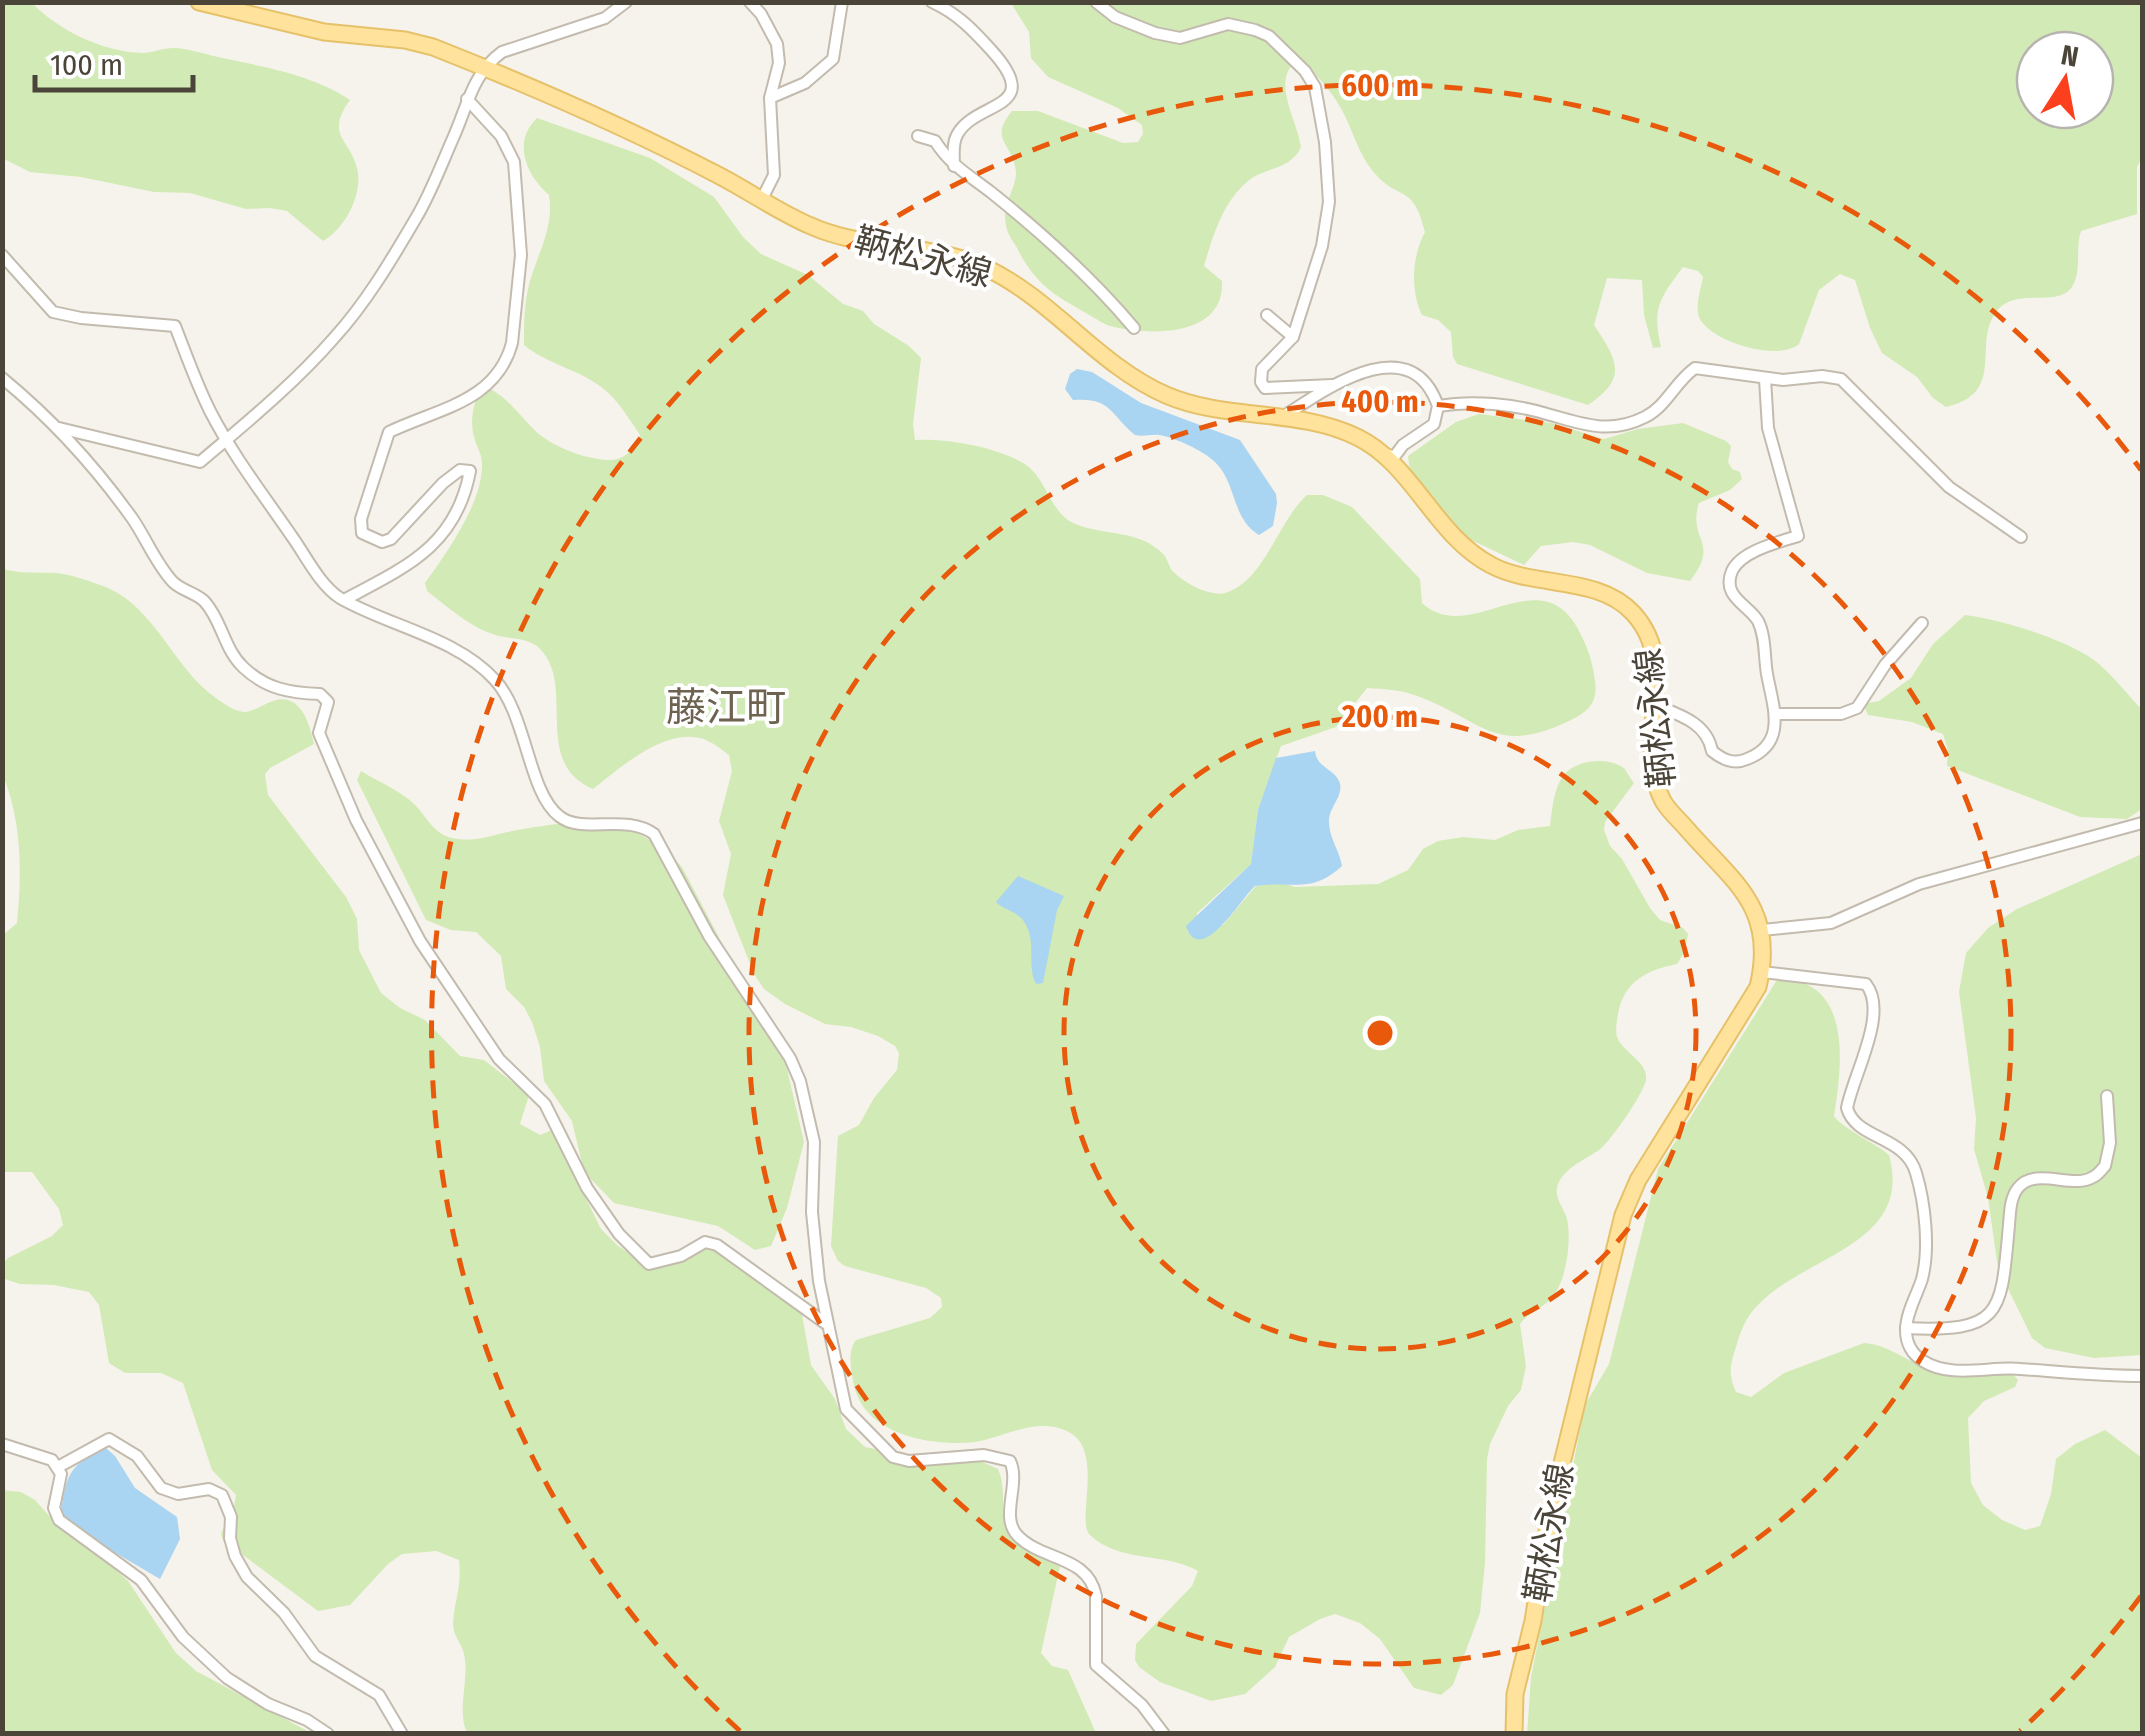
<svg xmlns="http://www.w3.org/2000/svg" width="2145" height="1736" font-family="'Fira Sans Condensed','Noto Sans JP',sans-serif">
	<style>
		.green { fill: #d2eab5; fill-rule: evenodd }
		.water { fill: #a9d4f2 }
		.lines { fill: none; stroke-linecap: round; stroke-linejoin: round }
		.minor-casing { stroke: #c2bbae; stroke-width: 14 }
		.primary-casing { stroke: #e6c16a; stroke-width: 19 }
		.minor { stroke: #fff; stroke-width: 10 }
		.primary { stroke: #ffe39c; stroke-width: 15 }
		.ring { fill: none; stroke: #e8590c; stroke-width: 5; stroke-dasharray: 18 12 }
		.labels { text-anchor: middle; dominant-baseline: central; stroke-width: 8; stroke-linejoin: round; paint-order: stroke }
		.street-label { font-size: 35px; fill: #4b4439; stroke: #fff }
		.quarter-label { font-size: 40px; fill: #6e6250; stroke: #fff }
		.centre { fill: #e8590c; stroke: #fff; stroke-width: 5 }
		.ring-label { font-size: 30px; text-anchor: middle; font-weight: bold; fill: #e8590c; stroke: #fff; stroke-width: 8; stroke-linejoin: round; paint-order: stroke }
	</style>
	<rect width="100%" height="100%" fill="#f6f3ec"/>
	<g class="green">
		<path d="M32,3C58,30 103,52 142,53C152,53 163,48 173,48C187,48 204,54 218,57C263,67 312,74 350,100C323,137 353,140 358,173C361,198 344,229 323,241L287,211L270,208L246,209L190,193L154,192L81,177L30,172L2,158L3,3Z"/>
		<path d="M1011,3H2142V157L2137,167V214L2081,231C2075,248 2082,269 2073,285C2060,310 2016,285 1996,312C1972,345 2007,393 1946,407L1933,398L1917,377L1882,353L1870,328L1855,280L1840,274L1819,290L1799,344C1778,362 1710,342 1699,317C1695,306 1701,288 1703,277L1698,271L1683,267C1659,299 1652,309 1661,347L1653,348L1644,315L1642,280L1607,278L1594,325C1618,361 1628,378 1588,405L1457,364L1453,357L1451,332L1438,320L1422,315C1410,290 1412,256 1425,232C1413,181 1398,203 1372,170C1359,154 1353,132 1344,114C1332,91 1318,76 1299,59C1269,79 1297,118 1301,147C1291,170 1265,167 1248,181C1222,203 1213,236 1204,266L1222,281C1225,336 1154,336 1114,327C1104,325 1095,318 1086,313C1051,293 1035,284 1016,246C1012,240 1007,233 1006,225C1001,204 1016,190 1016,173C1015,144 987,141 1012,111H1038L1123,143L1138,142L1143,134L1142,125L1118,108L1048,77L1031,58L1029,32ZM2035,50H2095V110H2035Z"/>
		<path d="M537,118L650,158L714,197L743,237L761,254L808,275L843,304L863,311L874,324L909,346L921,358L913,424L915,440C946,438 1007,448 1031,469C1047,484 1052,513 1073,523C1104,537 1139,528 1164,555C1166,557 1170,567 1171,569C1181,582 1210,597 1225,593C1264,582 1278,521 1307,495H1323L1352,507L1420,579L1422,603C1471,649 1544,551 1582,637C1589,651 1593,665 1595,681C1598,703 1588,712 1569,721C1495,756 1485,722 1420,697C1403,690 1385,689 1367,688L1336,727L1281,746L1258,810L1251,864L1196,914L1223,925L1256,886L1280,882L1295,887L1378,884L1408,870L1423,849L1438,841L1463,837L1495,840L1518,830L1550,826C1552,810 1553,794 1561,779C1571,760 1608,755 1625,769C1625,770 1633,782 1634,783L1605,822L1604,830L1610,846L1622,859L1650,908L1660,920L1683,928L1688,934L1685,951L1677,964C1647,970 1624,981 1618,1014C1617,1021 1615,1030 1617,1037C1622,1052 1649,1062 1646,1080C1643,1094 1611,1141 1599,1150C1585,1160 1566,1166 1558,1184C1553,1198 1564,1207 1567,1219C1572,1242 1566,1284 1550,1300C1540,1309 1528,1313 1520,1324L1526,1366L1521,1390L1508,1406L1490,1444L1487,1459L1485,1563L1480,1613L1453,1685L1441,1695L1414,1688L1380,1639L1360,1623L1335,1614L1320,1619L1289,1637L1275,1667L1245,1694L1211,1701L1160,1682L1139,1667L1135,1660L1136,1644L1192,1586L1198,1571C1165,1552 1119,1563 1090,1535C1076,1522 1103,1455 1072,1434C1041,1414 1005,1437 975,1442C931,1447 864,1434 854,1385C851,1371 847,1351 856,1340L930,1318L942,1307L941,1298L926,1288L845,1266L838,1261L831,1246L838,1136L859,1125L874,1098L897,1070L899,1053L895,1046L878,1036L851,1027L825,1024L785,1004L764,989L754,974L723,895L731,854L719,821L732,771L729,755C722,750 715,744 708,741C670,723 621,767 593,789C532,763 575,689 542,651C532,638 513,639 499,636C472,629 449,608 427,591L425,583C447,552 483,503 482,463C482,453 475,444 473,433C470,416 475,402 480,387C502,387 523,421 540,435C556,447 578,456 598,459C620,463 630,456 640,435C629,419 617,398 600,386C577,369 547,364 524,345C524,323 524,302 530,281C539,251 554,227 549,195C526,175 512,142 537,118Z"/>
		<path d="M1479,414L1551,423L1604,439L1638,429L1683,423L1726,441L1731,446L1728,462L1732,469L1740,472L1742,479L1730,490L1699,503C1687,541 1721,541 1690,581L1647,573L1590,545L1573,542L1541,546L1524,565L1465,537L1411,481L1408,456L1456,422Z"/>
		<path d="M3,569C21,574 37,572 56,573C73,575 93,582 108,588C156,609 174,669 216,698C224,704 234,711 244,712C253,712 264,704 273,701C300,691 310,724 314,744L270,768L265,774L268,795L346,897L357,919L359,950L381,993L400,1008L425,1020L460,1056L484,1060L529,1095L520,1124L540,1135L552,1130L601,1229L617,1245L643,1263L689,1249H715L801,1309L811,1365L835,1399L846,1429L865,1447L919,1458L976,1459L998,1469C1005,1484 1002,1502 1004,1519C1008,1543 1040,1557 1060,1566L1041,1653L1052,1666L1068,1670L1096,1733H467C456,1709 470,1680 464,1654C462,1644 453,1636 453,1624C454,1600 462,1589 459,1560L436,1551L402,1554L388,1564L350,1605L318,1611L223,1540L221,1533L233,1511L236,1495L212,1470L183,1383L161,1373H125L109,1363L99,1305L89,1292L54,1285L20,1284L2,1278L3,1264L8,1258L52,1236L63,1225L59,1209L32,1172H3L2,936L17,923C22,872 22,823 3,775Z"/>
		<path d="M1965,615C2000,619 2073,641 2099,664C2115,678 2128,695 2142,710V809L2127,819L2080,817L1947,766L1948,750L1943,734L1912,722L1868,715L1863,704L1879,701L1911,678L1933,644Z"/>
		<path d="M361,771C377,781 399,790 413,803C426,815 433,834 452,838C475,843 491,835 512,831C583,819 628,811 682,867L786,1065L804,1142L787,1208L771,1246L755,1250L718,1226L614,1203L584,1172L572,1121L544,1081L540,1047L532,1022L524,1007L506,989L501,956L476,932L451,930L426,920L357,780Z"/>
		<polygon points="2142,854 2142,1355 2094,1358 2045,1348 2032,1338 1998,1268 1988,1198 1974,1149 1976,1118 1959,992 1966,953 1988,928 2017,909"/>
		<path d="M1785,979C1792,981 1802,981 1808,985C1851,1006 1840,1078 1834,1116C1842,1128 1875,1143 1889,1155C1914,1245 1804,1255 1757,1306C1746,1317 1740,1332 1736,1347C1730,1365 1728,1375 1736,1392L1751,1397L1784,1373L1864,1343C1888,1344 1909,1363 1932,1370C1959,1379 1985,1376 2013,1374L2018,1380L2015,1387L1984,1401L1968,1418L1971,1483L1983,1505L2002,1520L2025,1530L2040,1526L2051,1494L2056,1459L2075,1444L2105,1430L2142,1458V1733L1527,1734L1531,1677L1585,1405L1609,1364L1658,1169L1777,980Z"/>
		<polygon points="2,1490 21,1492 35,1500 52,1519 98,1554 128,1581 176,1653 196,1671 311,1733 3,1733"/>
	</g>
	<g class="water">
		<path d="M1077,369L1092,372L1141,403L1240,440L1276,494L1277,503L1273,526L1259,535C1231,518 1237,483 1215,462C1204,451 1174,437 1159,435C1150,434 1144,437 1135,435C1110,414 1111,397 1073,400L1065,389L1070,374Z"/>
		<path d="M1315,751C1317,768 1333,768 1339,781C1345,794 1330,806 1329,819C1328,837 1339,849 1342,866C1310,895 1293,880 1255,886C1243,896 1200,969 1186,926L1251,864L1258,810L1276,758Z"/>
		<path d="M1018,876L1064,896L1057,910L1043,983L1036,984C1026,964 1038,941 1023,920C1016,911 1004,910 996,902Z"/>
		<path d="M106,1448L115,1456L135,1488L177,1517L180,1539L160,1579L102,1545L61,1513C66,1474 70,1464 106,1448Z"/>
	</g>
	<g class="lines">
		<defs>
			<g id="minor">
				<polyline points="750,2 761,14 777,44 779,63 770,98 774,175 761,201"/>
				<path d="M932,2C958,14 973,30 992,51C1046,111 975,100 957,135C952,144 954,156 954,166"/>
				<polyline points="1096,2 1115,17 1155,33 1180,38 1228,24 1255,30 1269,36 1305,71 1315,87 1325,142 1329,202 1322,246 1293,337 1262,369 1261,382 1265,388 1332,385"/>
				<polyline points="770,98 805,83 833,59 842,2"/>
				<path d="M918,136L935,141C951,166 969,175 992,193C1043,234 1093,279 1134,328"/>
				<path d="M2,255L53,312L81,318L175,326C186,354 196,383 210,411C233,456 265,497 293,538C307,558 320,585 340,598C388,626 456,637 495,680C527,715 528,792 559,816C582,835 625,813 654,834L709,936L790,1058L800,1081L814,1142L812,1212L819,1281L846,1409L893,1457L909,1461L984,1455L1010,1461C1021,1484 999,1517 1018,1536C1042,1561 1088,1555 1096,1596V1665L1142,1705L1164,1734"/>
				<polyline points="1267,315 1293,337"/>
				<path d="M2,378C52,419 94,465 132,518C146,538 156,564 173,582C182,591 197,593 205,602C222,621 224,649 243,667C266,689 290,693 320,694L328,702L319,733L356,820L420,941L499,1059L545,1104L587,1188L619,1234L649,1264L681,1256L705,1242L717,1245L825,1323"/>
				<path d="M1438,406C1473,400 1514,404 1547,414C1584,424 1609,435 1645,417C1667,406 1675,382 1695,368L1783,380L1822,376L1841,379L1949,487L2021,537"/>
				<path d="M1281,418C1323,391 1410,326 1438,406L1434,424L1403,445L1394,457L1386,454"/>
				<path d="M59,428L200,462C246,423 294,384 334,338C366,303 392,259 416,218C431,193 442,163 454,136C468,104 473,73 502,52L605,18L626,2"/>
				<path d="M344,600C406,567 456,546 470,471L460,470L443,483L391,539L382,542L362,533L361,519L389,432C439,408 496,402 512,343L521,255L514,162L501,136L467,99"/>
				<path d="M1655,705C1680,715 1707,723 1712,751C1723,760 1734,765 1747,759C1788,743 1773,707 1767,674C1764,657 1766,637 1758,621C1749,605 1721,597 1732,571C1741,551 1779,542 1798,536L1768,428L1765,379"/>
				<polyline points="1777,714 1841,714 1857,708 1885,665 1922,623"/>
				<polyline points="1762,930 1831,923 1919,884 2142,823"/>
				<path d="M1762,972L1866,984C1889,1013 1853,1075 1847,1108C1856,1140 1905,1135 1916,1173C1925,1203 1930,1248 1922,1279C1917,1295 1906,1313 1906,1330C1906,1343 1912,1354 1923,1361C1951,1379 1990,1366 2021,1369C2062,1372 2101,1376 2142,1376"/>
				<path d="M1906,1328C2004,1333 2001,1312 2009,1225C2010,1213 2010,1198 2018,1188C2036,1166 2073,1190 2093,1177C2098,1175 2101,1170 2105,1166L2110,1143L2107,1096"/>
				<polyline points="2,1444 52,1460 61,1474 54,1508 59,1520 141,1580 183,1637 227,1678 268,1704 307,1720 328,1734"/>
				<polyline points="58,1467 109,1439 137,1456 161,1488 178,1494 209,1489 222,1495 231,1517 230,1538 235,1556 247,1577 284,1613 315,1656 379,1695 402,1734"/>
			</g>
			<path id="primary" d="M199,2L324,32L405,40L433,47C529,85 626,127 718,175C749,191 778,212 811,226C865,250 930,243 984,267C1052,298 1097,365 1166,395C1226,421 1298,408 1357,437C1413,464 1435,536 1491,565C1533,588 1598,575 1633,613C1683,667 1631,740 1663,801C1668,810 1678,819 1686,828C1733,882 1777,907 1758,987L1638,1180L1623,1215L1550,1512L1533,1621L1515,1694L1514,1734"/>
		</defs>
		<use href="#minor" class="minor-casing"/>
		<use href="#primary" class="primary-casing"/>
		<use href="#minor" class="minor"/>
		<use href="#primary" class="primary"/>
	</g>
	<g class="ring">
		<circle cx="1380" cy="1033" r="316"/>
		<circle cx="1380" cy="1033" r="631"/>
		<path d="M2141 1596A947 947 0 0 1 2020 1731M740 1731A947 947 0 1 1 2141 470"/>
	</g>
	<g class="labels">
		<g class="street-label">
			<text transform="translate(923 257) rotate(15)">鞆松永線</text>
			<text transform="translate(1655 718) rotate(-96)">鞆松永線</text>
			<text transform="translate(1549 1533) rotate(-80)">鞆松永線</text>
		</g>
		<g class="quarter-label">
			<text x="726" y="708">藤江町</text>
		</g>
	</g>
	<circle cx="1380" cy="1033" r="15" class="centre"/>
	<g class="ring-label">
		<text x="1380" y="96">600 m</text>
		<text x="1380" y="412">400 m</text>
		<text x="1380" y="727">200 m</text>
	</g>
	<rect width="2145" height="1736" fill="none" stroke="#4b4439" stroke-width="10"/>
	<g transform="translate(2065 80) rotate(11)"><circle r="48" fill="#ffffff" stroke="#b7b4b0" stroke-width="2.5"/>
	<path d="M0-8L18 38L0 25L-18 38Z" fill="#fc3f1d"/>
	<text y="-15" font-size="28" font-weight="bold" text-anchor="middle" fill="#4b4439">N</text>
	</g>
	<path d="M35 75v15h158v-15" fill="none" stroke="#4b4439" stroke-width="5"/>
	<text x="50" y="75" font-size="30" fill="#4b4439" stroke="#ffffff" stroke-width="8" paint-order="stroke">100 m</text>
</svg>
